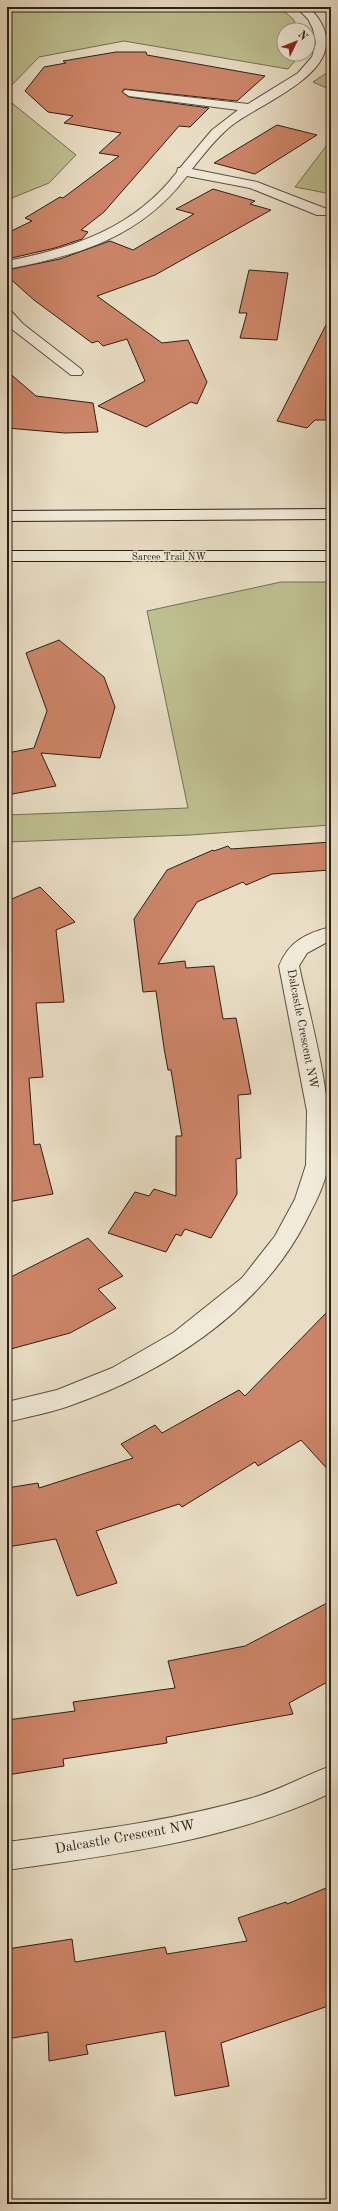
<svg xmlns="http://www.w3.org/2000/svg" width="338" height="2211" font-family="'Old Standard TT',serif">
	<style>
		.green { fill: #bebf90; stroke: #747052 }
		.building { fill: #cd8569; stroke: #2b2014 }
		.lines { fill: none; stroke-linecap: round; stroke-linejoin: round }
		.minor-casing { stroke: #5a5040; stroke-width: 2 }
		.secondary-casing { stroke: #2b2014; stroke-width: 2 }
		.minor { fill: #f1ead9; fill-rule: evenodd }
		.secondary { fill: #f1ead9; fill-rule: evenodd }
		.labels { text-anchor: middle; dominant-baseline: central; stroke-width: 3; stroke-linejoin: round; paint-order: stroke }
		.far-street-label { font-size: 10px; fill: #2b2014; stroke: #f1ead9 }
		.street-label { font-size: 12px; fill: #2b2014; stroke: #f1ead9 }
		.near-street-label { font-size: 14px; fill: #2b2014; stroke: #f1ead9 }
	</style>
	<rect width="100%" height="100%" fill="#e9dec5"/>
	<filter id="stains"><feTurbulence type="fractalNoise" baseFrequency=".005" numOctaves="4"/><feColorMatrix values="0 0 0 0 .2 0 0 0 0 .09 0 0 0 0 .02 0 0 0 .5 -.17"/></filter>
	<radialGradient id="worn" r=".72"><stop offset=".6" stop-color="#630" stop-opacity="0"/><stop offset="1" stop-color="#630" stop-opacity=".3"/></radialGradient>
	<g class="green">
		<polygon points="7,7 279,7 293,19 299,30 284,30 284,54 301,54 288,69 124,41 39,57 7,90"/>
		<polygon points="331,70 331,90 313,82"/>
		<polygon points="7,99 76,155 49,183 7,200"/>
		<polygon points="331,141 331,194 295,187 330,141"/>
		<polygon points="281,582 331,582 331,825 190,835 7,842 7,815 188,808 147,611"/>
	</g>
	<g class="building">
		<polygon points="116,52 146,52 147,55 265,76 237,101 124,89 122,92 129,97 209,108 190,127 179,126 104,212 81,230 88,232 82,239 55,248 7,259 7,233 32,221 25,218 60,197 63,198 119,156 99,153 121,133 64,123 73,116 48,112 25,91 44,67 66,63 63,61"/>
		<polygon points="277,125 317,135 255,174 214,163"/>
		<polygon points="213,189 255,201 250,204 271,210 155,275 97,296 162,343 188,340 207,382 197,404 191,402 146,427 98,406 145,381 127,339 103,346 98,341 92,343 34,300 7,276 7,270 60,259 110,241 133,250 194,214 176,209"/>
		<polygon points="249,270 288,273 277,340 240,338 247,313 239,313"/>
		<polygon points="327,323 326,420 315,420 307,428 277,421"/>
		<polygon points="7,371 36,396 93,403 98,432 65,433 7,428"/>
		<polygon points="59,640 104,677 115,707 100,758 41,753 56,786 7,795 7,753 34,748 47,711 26,653"/>
		<polygon points="331,842 331,870 272,874 246,885 243,882 197,902 158,964 185,961 186,968 214,966 223,1019 236,1018 251,1094 238,1095 241,1158 236,1159 237,1194 211,1238 185,1229 181,1236 176,1234 166,1252 108,1233 135,1192 149,1196 154,1189 176,1196 176,1136 182,1136 171,1070 168,1070 164,1048 156,991 143,992 134,919 167,870 213,850 214,851 228,846 231,849"/>
		<polygon points="40,887 75,922 56,930 64,1002 36,1003 43,1077 29,1078 34,1145 40,1144 53,1194 7,1202 7,901"/>
		<polygon points="88,1238 123,1276 98,1289 116,1308 70,1333 7,1350 7,1279"/>
		<polygon points="331,1308 331,1473 301,1440 258,1466 255,1462 182,1507 179,1504 96,1531 117,1583 77,1596 56,1539 7,1547 7,1488 38,1483 39,1488 133,1458 121,1444 155,1425 162,1433 239,1390 245,1396"/>
		<polygon points="331,1601 331,1680 289,1703 293,1714 166,1737 167,1743 63,1759 64,1766 7,1775 7,1720 75,1711 73,1702 175,1688 168,1661 245,1646"/>
		<polygon points="331,1886 331,2005 221,2043 229,2086 175,2096 165,2031 86,2045 88,2054 49,2061 48,2032 7,2039 7,1949 72,1939 75,1962 165,1947 167,1954 247,1941 238,1918 286,1902 287,1904"/>
	</g>
	<g class="lines">
		<defs>
			<g id="minor">
				<path d="M296,7H308C315,13 322,22 325,32C338,76 258,104 231,126C216,138 204,154 192,169L257,182L327,209L328,212L327,215H317L250,188L187,176C141,237 80,255 7,269V261C74,248 134,228 177,172L178,168H180L212,130L238,110L129,96L123,92L125,90L248,104L298,73L312,57L316,43L313,29L308,19Z"/>
				<polygon points="7,311 12,312 23,324 81,369 83,372 81,375 71,375 13,330 7,323"/>
				<path d="M331,927V940L307,953L299,966C312,1026 335,1103 328,1164C326,1184 314,1205 305,1223C258,1313 162,1374 69,1406C49,1413 27,1417 7,1422V1402L57,1390L112,1368L173,1333L242,1278L275,1236L295,1199L306,1165L307,1111L279,966C289,941 307,933 331,927Z"/>
				<path d="M331,1766V1793C228,1841 118,1854 7,1870V1842C89,1831 172,1821 252,1798C280,1790 304,1776 331,1766Z"/>
			</g>
			<g id="secondary">
				<polygon points="331,509 331,519 7,521 7,511"/>
				<rect x="7" y="551" width="324" height="10"/>
			</g>
		</defs>
		<use href="#minor" class="minor-casing"/>
		<use href="#secondary" class="secondary-casing"/>
		<use href="#minor" class="minor"/>
		<use href="#secondary" class="secondary"/>
	</g>
	<g class="labels">
		<g class="far-street-label">
			<text x="169" y="557">Sarcee Trail NW</text>
		</g>
		<g class="street-label">
			<text transform="translate(302 1029) rotate(79)">Dalcastle Crescent NW</text>
		</g>
		<g class="near-street-label">
			<text transform="translate(125 1837) rotate(-10)">Dalcastle Crescent NW</text>
		</g>
	</g>
	<rect width="338" height="2211" fill="none" stroke="#e9dec5" stroke-width="24"/>
	<rect x="8" y="8" width="322" height="2195" fill="none" stroke="#2b2014" stroke-width="2"/>
	<rect x="12" y="12" width="314" height="2187" fill="none" stroke="#2b2014"/>
	<g transform="translate(296 42) rotate(47)"><circle r="19" fill="#f1ead9" stroke="#a2998a"/>
	<path d="M0-3L7 15L0 10L-7 15Z" fill="#8f2418"/>
	<text y="-6" font-size="11" font-weight="bold" text-anchor="middle" fill="#2b2014">N</text>
	</g>
	<rect width="100%" height="100%" filter="url(#stains)"/>
	<rect width="100%" height="100%" fill="url(#worn)"/>
</svg>
